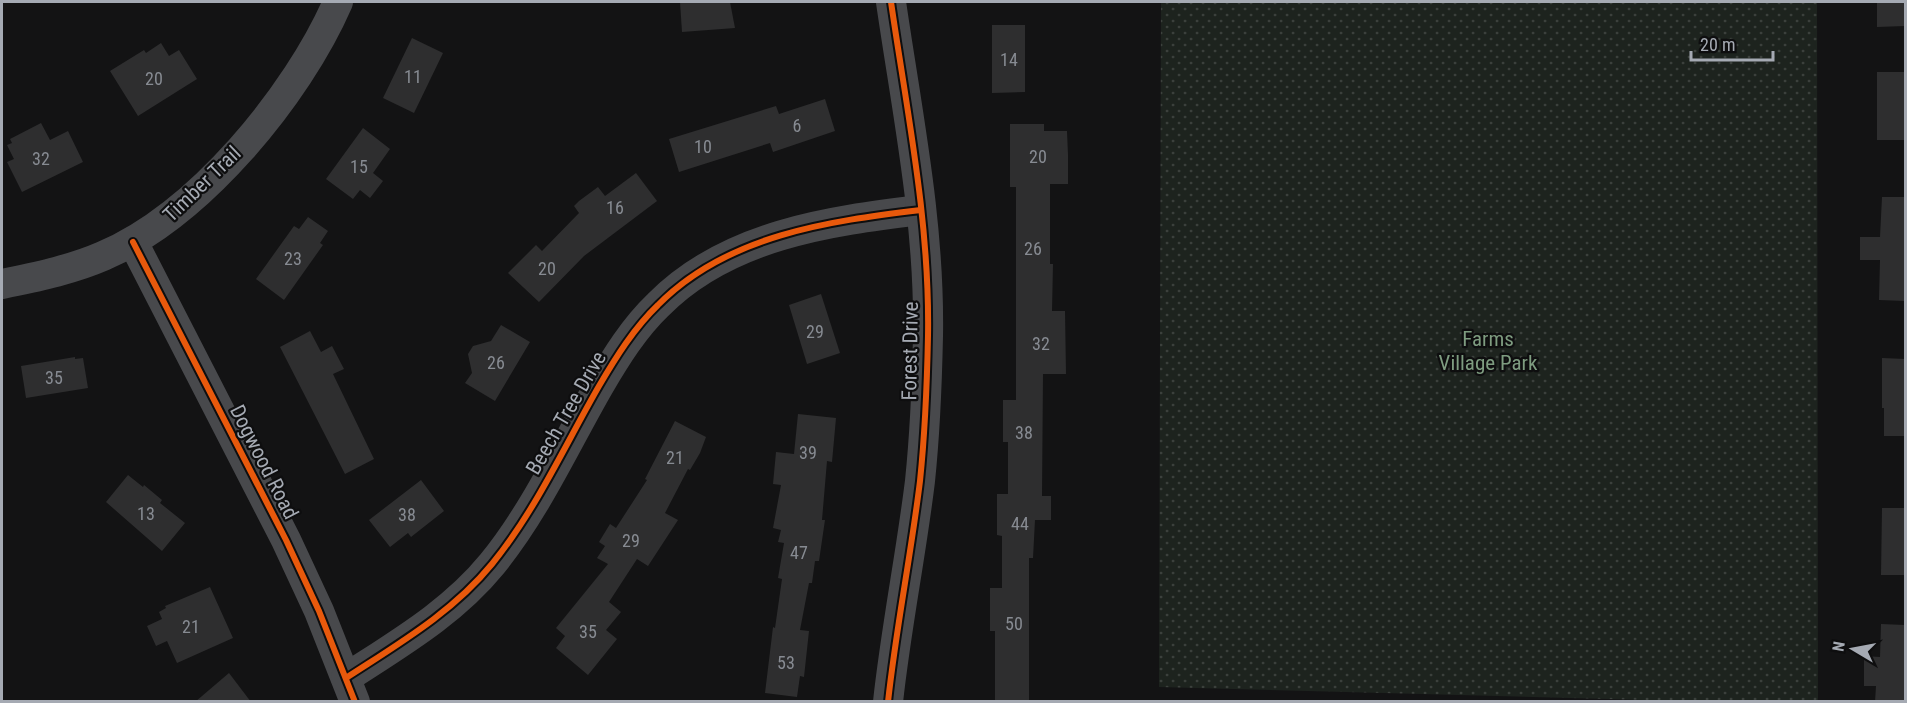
<svg xmlns="http://www.w3.org/2000/svg" width="1907" height="703" font-family="'Roboto Condensed',sans-serif">
	<style>
		.park { fill: url(#park-dots) }
		.building { fill: #2e2e2f }
		.lines { fill: none; stroke-linecap: round; stroke-linejoin: round }
		.street { stroke: #48494c; stroke-width: 30 }
		.cycleway-casing { stroke: #0e0e0f; stroke-width: 10 }
		.cycleway { stroke: #e8590c; stroke-width: 6 }
		.labels { text-anchor: middle; dominant-baseline: central; stroke-width: 4.5; stroke-linejoin: round; paint-order: stroke }
		.number-label { font-size: 18px; fill: #878b92 }
		.street-label { font-size: 21px; fill: #a5aab3; stroke: #0e0e0f }
		.park-label { font-size: 21px; fill: #7e9c80; stroke: #0e0e0f }
	</style>
	<defs>
		<pattern id="park-dots" width="8" height="8" patternUnits="userSpaceOnUse" patternTransform="scale(1.5)"><rect width="8" height="8" fill="#1d231e"/><path d="M2 2h.1M6 6h.1" fill="none" stroke="#3b403c" stroke-width="1.8" stroke-linecap="round"/></pattern>
	</defs>
	<rect width="100%" height="100%" fill="#131314"/>
	<polygon class="park" points="1161,2 1817,2 1818,701 1681,701 1159,687"/>
	<g class="building">
		<polygon points="680,2 730,2 735,28 682,32"/>
		<polygon points="1877,2 1905,2 1905,26 1877,27"/>
		<polygon points="992,25 1025,25 1025,92 992,93"/>
		<polygon points="412,38 443,53 414,113 383,98"/>
		<polygon points="161,43 169,56 179,50 197,79 138,116 110,71 144,50 146,53"/>
		<rect x="1877" y="72" width="28" height="68"/>
		<polygon points="825,99 835,131 773,152 770,143 679,172 669,139 776,106 779,114"/>
		<polygon points="41,123 50,140 68,131 83,162 22,192 7,162 14,159 7,145 12,143 10,139"/>
		<polygon points="1010,124 1044,124 1044,131 1067,131 1068,155 1068,184 1050,184 1050,264 1053,264 1052,311 1065,311 1066,374 1043,374 1042,496 1051,496 1051,520 1035,520 1033,558 1029,558 1029,702 995,702 995,631 990,631 990,588 1002,588 1002,536 997,535 997,494 1008,494 1008,442 1003,442 1003,400 1016,400 1016,187 1010,187"/>
		<polygon points="363,128 390,149 373,173 383,181 370,198 360,190 353,199 326,179"/>
		<polygon points="636,173 657,201 584,256 539,302 508,273 536,245 542,251 579,213 574,206 579,201 598,187 605,196"/>
		<polygon points="1882,197 1905,197 1905,301 1879,300 1880,260 1860,260 1860,237 1880,237"/>
		<polygon points="308,217 328,231 320,243 323,245 284,300 256,279 294,226 299,229"/>
		<polygon points="821,294 840,353 807,364 789,305"/>
		<polygon points="501,325 530,342 495,401 465,383 472,373 468,354 473,346 491,341"/>
		<polygon points="310,331 321,352 332,346 344,369 333,374 374,459 345,474 280,347"/>
		<polygon points="75,357 75,359 83,358 88,388 26,398 21,366"/>
		<polygon points="1882,358 1905,359 1905,436 1884,436 1884,408 1882,408"/>
		<polygon points="798,414 836,418 832,462 827,461 822,520 825,520 819,561 815,561 812,583 809,583 800,630 809,631 804,677 800,676 797,697 765,693 773,627 775,628 782,579 778,578 784,543 778,542 781,530 773,528 781,485 773,484 776,452 794,454"/>
		<polygon points="675,421 706,437 700,453 690,470 688,469 665,513 678,520 648,566 637,559 609,602 621,612 606,630 617,639 588,675 556,648 565,636 556,628 608,564 597,558 605,546 599,542 610,524 616,528 647,480 645,479"/>
		<polygon points="128,475 143,487 144,485 162,500 160,503 185,523 162,551 106,502"/>
		<polygon points="421,480 444,511 411,537 408,533 390,547 369,520"/>
		<polygon points="1882,508 1905,508 1905,575 1881,575"/>
		<polygon points="210,587 233,638 177,663 167,641 156,646 147,626 162,619 159,612 166,608 165,606"/>
		<polygon points="1881,624 1905,625 1904,702 1875,702 1876,686 1864,686 1864,656 1880,657"/>
		<polygon points="229,673 251,702 195,702"/>
	</g>
	<g class="lines">
		<g class="street">
			<polyline points="133,242 286,540 319,611 355,702"/>
			<path d="M2,284C35,277 71,270 103,256C199,215 297,96 338,2"/>
			<path d="M346,678C398,644 452,613 492,564C536,510 565,445 599,386C616,357 634,328 658,305C727,235 829,221 921,210"/>
			<path d="M888,702C896,628 911,555 920,481C925,433 927,384 928,336C930,223 907,112 891,2"/>
		</g>
		<defs>
			<g id="cycleway">
				<polyline points="133,242 286,540 319,611 355,702"/>
				<path d="M346,678C398,644 452,613 492,564C536,510 565,445 599,386C616,357 634,328 658,305C727,235 829,221 921,210"/>
				<path d="M888,702C896,628 911,555 920,481C925,433 927,384 928,336C930,223 907,112 891,2"/>
			</g>
		</defs>
		<use href="#cycleway" class="cycleway-casing"/>
		<use href="#cycleway" class="cycleway"/>
	</g>
	<g class="labels">
		<g class="number-label">
			<text x="1009" y="59">14</text>
			<text x="413" y="76">11</text>
			<text x="154" y="78">20</text>
			<text x="797" y="125">6</text>
			<text x="703" y="146">10</text>
			<text x="1038" y="156">20</text>
			<text x="41" y="158">32</text>
			<text x="359" y="166">15</text>
			<text x="615" y="207">16</text>
			<text x="1033" y="248">26</text>
			<text x="293" y="258">23</text>
			<text x="547" y="268">20</text>
			<text x="815" y="331">29</text>
			<text x="1041" y="343">32</text>
			<text x="496" y="362">26</text>
			<text x="54" y="377">35</text>
			<text x="1024" y="432">38</text>
			<text x="808" y="452">39</text>
			<text x="675" y="457">21</text>
			<text x="146" y="513">13</text>
			<text x="407" y="514">38</text>
			<text x="1020" y="523">44</text>
			<text x="631" y="540">29</text>
			<text x="799" y="552">47</text>
			<text x="1014" y="623">50</text>
			<text x="191" y="626">21</text>
			<text x="588" y="631">35</text>
			<text x="786" y="662">53</text>
		</g>
		<g class="street-label">
			<text transform="translate(202 184) rotate(-44)">Timber Trail</text>
			<text transform="translate(910 351) rotate(-89)">Forest Drive</text>
			<text transform="translate(566 413) rotate(-60)">Beech Tree Drive</text>
			<text transform="translate(264 462) rotate(63)">Dogwood Road</text>
		</g>
		<g class="park-label">
			<text x="1488" y="339">Farms<tspan x="1488" dy="24">Village Park</tspan></text>
		</g>
	</g>
	<rect width="1907" height="703" fill="none" stroke="#a5aab3" stroke-width="6"/>
	<g transform="translate(1853 649) rotate(280)" stroke="#0e0e0f" stroke-width="4.5" paint-order="stroke">
	<path d="M0-4.5L10 22L0 15L-10 22Z" fill="#a5aab3"/>
	<text y="-9" font-size="16" font-weight="bold" text-anchor="middle" fill="#a5aab3">N</text>
	</g>
	<path d="M1691 51v9h82v-9" fill="none" stroke="#a5aab3" stroke-width="3"/>
	<text x="1700" y="51" font-size="18" fill="#a5aab3" stroke="#0e0e0f" stroke-width="4.5" paint-order="stroke">20 m</text>
</svg>
